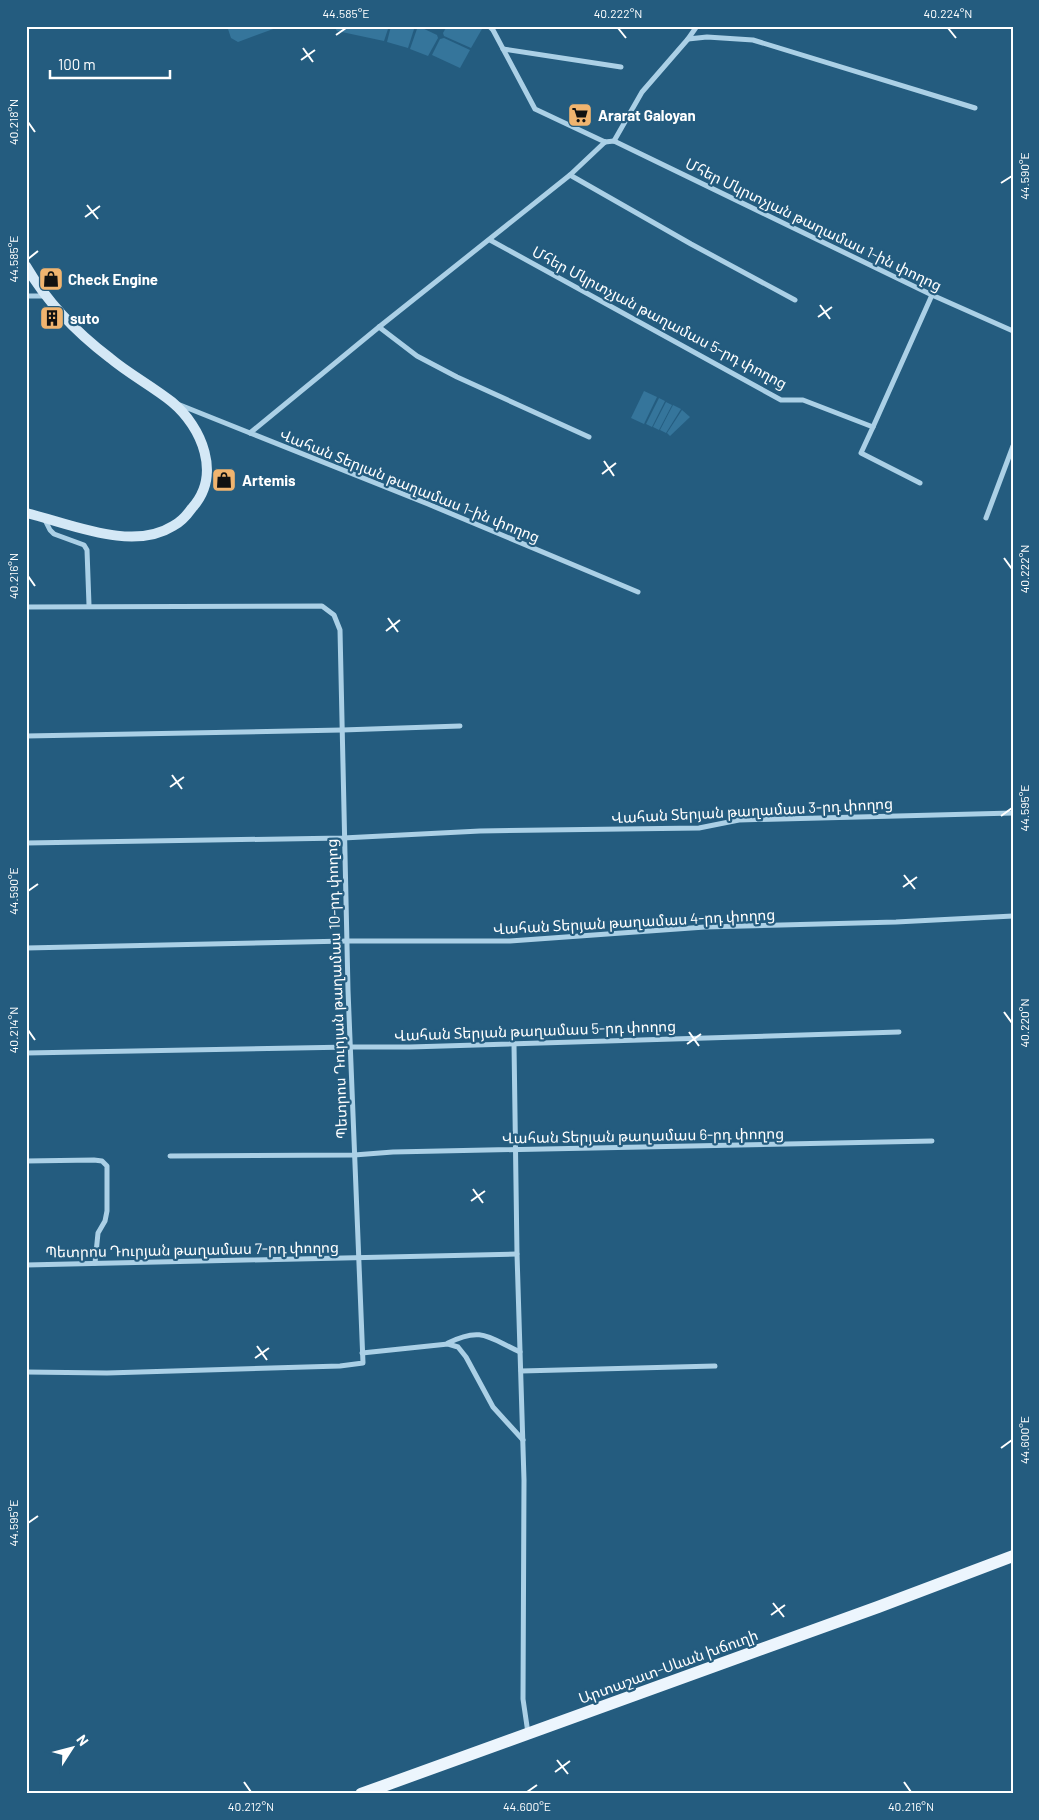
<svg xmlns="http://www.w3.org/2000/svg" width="1039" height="1820" font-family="Barlow,'Noto Sans Armenian',sans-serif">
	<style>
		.green { fill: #35759b }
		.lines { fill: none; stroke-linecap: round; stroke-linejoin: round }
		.street { stroke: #abd0e6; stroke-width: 5 }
		.secondary { stroke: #d4e8f6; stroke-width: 10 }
		.primary { stroke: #ecf5fd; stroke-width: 12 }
		.ticks { fill: none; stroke: #fff; stroke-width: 2 }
		.labels { text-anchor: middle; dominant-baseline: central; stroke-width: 4.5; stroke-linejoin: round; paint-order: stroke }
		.poi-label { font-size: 15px; font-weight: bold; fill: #fff; stroke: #245c7f; text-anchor: start }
		.street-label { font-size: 15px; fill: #fff; stroke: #245c7f }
		.neatline { fill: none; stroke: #fff; stroke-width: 2 }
		.ticks-label { font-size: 12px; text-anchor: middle; fill: #fff }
	</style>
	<rect width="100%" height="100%" fill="#245c7f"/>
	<g class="green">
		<polygon points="227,26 277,26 276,28 238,42 231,38"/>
		<polygon points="334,26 389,26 384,41 337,31"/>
		<polygon points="391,26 415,26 408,48 387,42"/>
		<polygon points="418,26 437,35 438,38 428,56 410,49"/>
		<polygon points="447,26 479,26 482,29 471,48 444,36 443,33"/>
		<polygon points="444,38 470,50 460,68 432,55 440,39"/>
		<polygon points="644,391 657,397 644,424 631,418"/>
		<polygon points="659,398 665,401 652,427 646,424"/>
		<polygon points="666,402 672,405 659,430 653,427"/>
		<polygon points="673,405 681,409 666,433 660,430"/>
		<polygon points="682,410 690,417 670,436 667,433"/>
	</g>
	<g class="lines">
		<g class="street">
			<polyline points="489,26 493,30 535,109 605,142"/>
			<polyline points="688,39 697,26"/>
			<polyline points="503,49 621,67"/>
			<polyline points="614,141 642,92 688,39 707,37 753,40 975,108"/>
			<polyline points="605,142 614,141 932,295 1013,331"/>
			<polyline points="570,175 691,244 795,300"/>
			<polyline points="490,240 781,400 803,400 873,427 861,453 920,483"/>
			<polyline points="26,296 45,296"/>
			<polyline points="379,327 417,356 457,377 589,437"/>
			<polyline points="180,405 428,504 638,592"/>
			<polyline points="873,427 932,295"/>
			<polyline points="250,433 379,327 570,175 605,142"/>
			<polyline points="986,518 1013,446"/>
			<polyline points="45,520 50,530 54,534 84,545 87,550 89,605"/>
			<polyline points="26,607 322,606 334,615 340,630 348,990 363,1363 340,1366 107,1373 26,1372"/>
			<polyline points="26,736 342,730 460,726"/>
			<polyline points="26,843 343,838 480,831 699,828 739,820 1013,813"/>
			<polyline points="26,948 347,941 510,941 705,927 896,922 1013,916"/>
			<polyline points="514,1044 517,1254 524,1480 523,1699 528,1733"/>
			<polyline points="26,1053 351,1047 410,1047 899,1032"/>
			<polyline points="170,1156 354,1155 393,1152 932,1141"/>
			<polyline points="26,1161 94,1160 102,1161 107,1166 107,1211 105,1221 98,1233 95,1263"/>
			<polyline points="26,1265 517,1254"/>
			<path d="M448,1343C482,1326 489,1338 520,1352"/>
			<polyline points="362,1353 448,1344 458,1347 466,1357 493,1407 523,1440"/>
			<polyline points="521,1371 715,1366"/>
		</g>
		<path class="secondary" d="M26,266C47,302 77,333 110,358C129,374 152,386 172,402C202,427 222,475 192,508C187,515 181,522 173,526C132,552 69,523 26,513"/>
		<polyline class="primary" points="361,1794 878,1607 1013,1556"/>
	</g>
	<path class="ticks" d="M618,28L626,38M948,28L956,38M336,35L346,28M303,48L313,62M301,60L315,50M28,122L35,132M1001,183L1012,176M87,205L98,219M85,217L100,206M28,259L38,251M820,305L830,319M818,317L832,307M604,461L614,476M602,474L616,463M1004,558L1012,569M28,576L35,586M388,618L398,632M386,631L400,620M172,775L182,789M170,787L184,777M1001,816L1012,808M904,875L915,889M903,887L917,877M28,891L38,884M1004,1012L1012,1023M28,1030L35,1040M689,1032L699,1046M687,1044L701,1034M473,1189L483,1203M471,1201L485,1191M257,1346L267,1360M255,1358L269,1348M1001,1448L1012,1440M28,1523L38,1516M773,1603L784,1617M771,1615L785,1605M557,1760L568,1774M555,1772L570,1761M244,1782L251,1792M904,1782L911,1792M527,1792L537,1785"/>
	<defs>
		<symbol id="supermarket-square" viewBox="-11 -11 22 22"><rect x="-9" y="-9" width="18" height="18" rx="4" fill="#f0b46f" stroke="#245c7f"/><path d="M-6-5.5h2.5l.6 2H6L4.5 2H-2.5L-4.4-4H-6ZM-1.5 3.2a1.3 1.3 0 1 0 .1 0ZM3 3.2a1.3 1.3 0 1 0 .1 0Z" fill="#111"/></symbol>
		<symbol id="shop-square" viewBox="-11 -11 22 22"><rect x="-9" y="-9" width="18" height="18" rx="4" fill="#f0b46f" stroke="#245c7f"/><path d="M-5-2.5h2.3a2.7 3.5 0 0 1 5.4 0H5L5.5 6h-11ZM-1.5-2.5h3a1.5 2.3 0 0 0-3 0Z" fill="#111"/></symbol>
		<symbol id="building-square" viewBox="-11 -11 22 22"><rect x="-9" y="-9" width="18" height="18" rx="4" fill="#f0b46f" stroke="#245c7f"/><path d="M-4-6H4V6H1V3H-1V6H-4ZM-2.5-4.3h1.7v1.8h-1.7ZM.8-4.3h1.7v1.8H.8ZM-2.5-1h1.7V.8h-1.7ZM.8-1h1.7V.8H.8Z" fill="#111"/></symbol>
	</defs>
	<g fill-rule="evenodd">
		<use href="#supermarket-square" x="566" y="101" width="28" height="28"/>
		<use href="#shop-square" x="37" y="265" width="28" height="28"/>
		<use href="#building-square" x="38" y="304" width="28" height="28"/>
		<use href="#shop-square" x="210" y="466" width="28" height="28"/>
	</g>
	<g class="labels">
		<g class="poi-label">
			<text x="598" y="115">Ararat Galoyan</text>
			<text x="68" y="279">Check Engine</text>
			<text x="70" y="318">suto</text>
			<text x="242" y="480">Artemis</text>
		</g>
		<g class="street-label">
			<text transform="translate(814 224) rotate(26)">Մհեր Մկրտչյան թաղամաս 1-ին փողոց</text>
			<text transform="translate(660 317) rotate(28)">Մհեր Մկրտչյան թաղամաս 5-րդ փողոց</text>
			<text transform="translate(410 485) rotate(22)">Վահան Տերյան թաղամաս 1-ին փողոց</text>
			<text transform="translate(752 810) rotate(-3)">Վահան Տերյան թաղամաս 3-րդ փողոց</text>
			<text transform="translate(634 921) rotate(-3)">Վահան Տերյան թաղամաս 4-րդ փողոց</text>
			<text transform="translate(336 989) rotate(-92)">Պետրոս Դուրյան թաղամաս 10-րդ փողոց</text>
			<text transform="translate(535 1030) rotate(-2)">Վահան Տերյան թաղամաս 5-րդ փողոց</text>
			<text transform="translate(643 1135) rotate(-1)">Վահան Տերյան թաղամաս 6-րդ փողոց</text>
			<text transform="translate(192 1249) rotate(-1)">Պետրոս Դուրյան թաղամաս 7-րդ փողոց</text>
			<text transform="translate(668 1666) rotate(-20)">Արտաշատ-Սևան խճուղի</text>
		</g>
	</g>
	<rect width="1039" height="1820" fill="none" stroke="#245c7f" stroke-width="55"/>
	<g transform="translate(72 1748) rotate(54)" stroke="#245c7f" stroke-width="4" paint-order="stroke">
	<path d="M0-4L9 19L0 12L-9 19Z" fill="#ffffff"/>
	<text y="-8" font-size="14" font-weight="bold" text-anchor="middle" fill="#ffffff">N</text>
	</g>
	<path d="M50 70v8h120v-8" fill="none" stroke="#ffffff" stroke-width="2.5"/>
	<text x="58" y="70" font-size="15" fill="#ffffff" stroke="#245c7f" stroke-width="4" paint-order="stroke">100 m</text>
	<rect x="28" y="28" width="984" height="1764" class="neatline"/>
	<g class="ticks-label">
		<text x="346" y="18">44.585°E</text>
		<text x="618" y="18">40.222°N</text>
		<text x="948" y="18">40.224°N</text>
		<text transform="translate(14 122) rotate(-90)" y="4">40.218°N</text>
		<text transform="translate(1025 176) rotate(-90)" y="4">44.590°E</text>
		<text transform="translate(14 259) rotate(-90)" y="4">44.585°E</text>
		<text transform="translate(1025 569) rotate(-90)" y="4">40.222°N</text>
		<text transform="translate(14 576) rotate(-90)" y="4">40.216°N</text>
		<text transform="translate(1025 808) rotate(-90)" y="4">44.595°E</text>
		<text transform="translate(14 891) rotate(-90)" y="4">44.590°E</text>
		<text transform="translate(1025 1023) rotate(-90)" y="4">40.220°N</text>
		<text transform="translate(14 1030) rotate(-90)" y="4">40.214°N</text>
		<text transform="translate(1025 1440) rotate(-90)" y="4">44.600°E</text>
		<text transform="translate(14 1523) rotate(-90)" y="4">44.595°E</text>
		<text x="251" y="1811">40.212°N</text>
		<text x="527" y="1811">44.600°E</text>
		<text x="911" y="1811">40.216°N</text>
	</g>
</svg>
